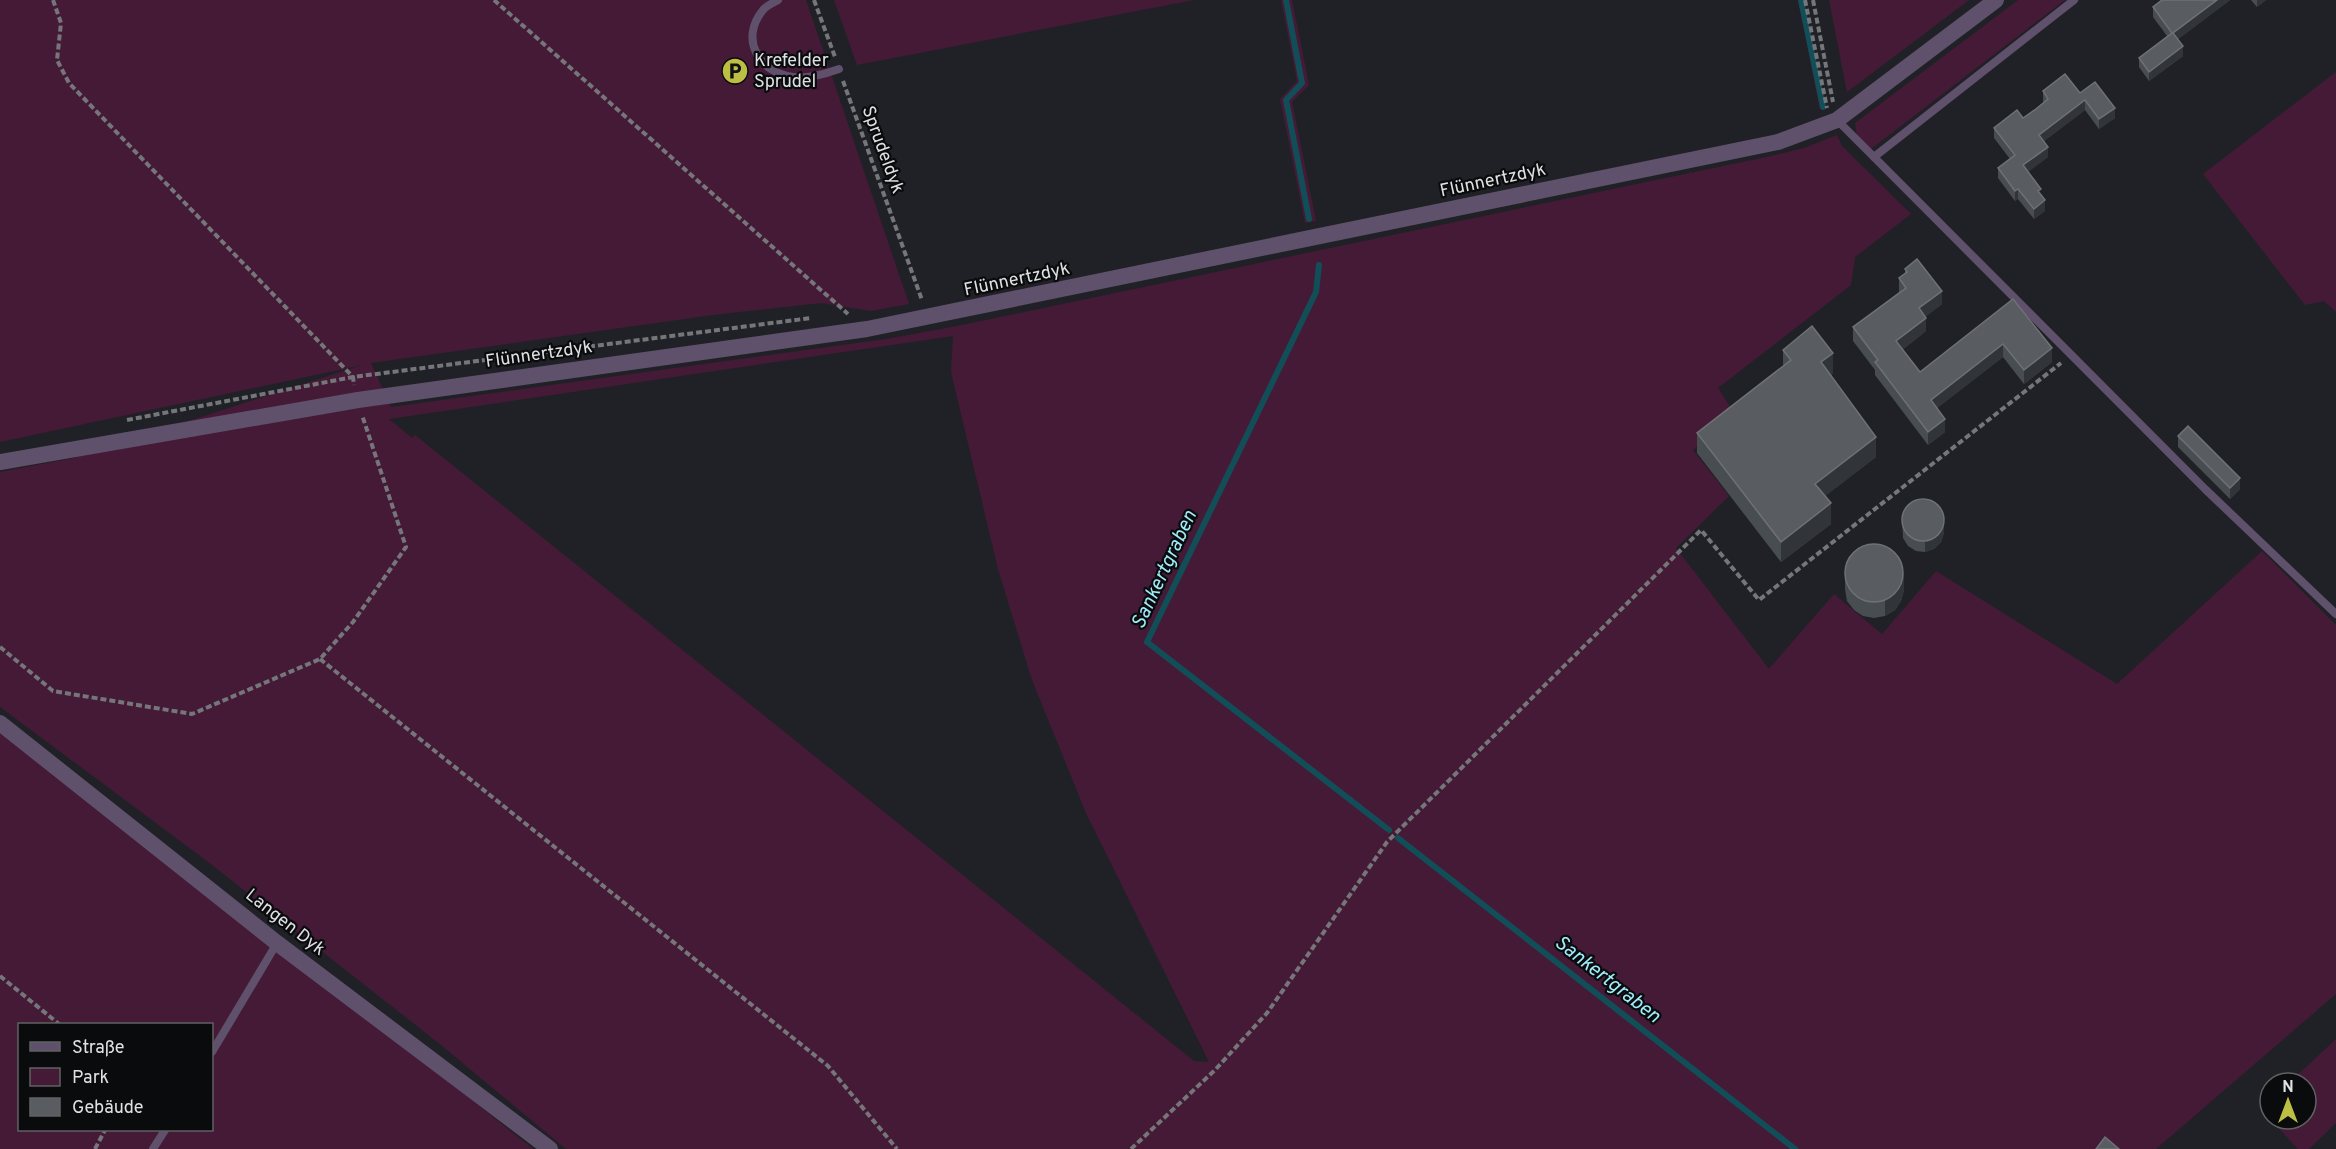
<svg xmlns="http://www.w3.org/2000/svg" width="2336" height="1149" font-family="Overpass,sans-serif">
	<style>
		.green { fill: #451a37; fill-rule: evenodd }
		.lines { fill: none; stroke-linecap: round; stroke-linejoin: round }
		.stream { stroke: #124e57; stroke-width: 6 }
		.path { stroke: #75767a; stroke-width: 4; stroke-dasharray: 6 3; stroke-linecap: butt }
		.service { stroke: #5f516b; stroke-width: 8 }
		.minor { stroke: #5f516b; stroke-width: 16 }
		.wall { fill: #484d51 }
		.shaded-wall { fill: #313539 }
		.building { fill: #595d61; stroke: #6e7275; stroke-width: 1.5 }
		.labels { text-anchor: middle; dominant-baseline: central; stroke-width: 4.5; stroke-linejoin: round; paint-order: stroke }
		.poi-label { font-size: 18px; fill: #e0e1e4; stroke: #0a0b0d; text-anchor: start }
		.street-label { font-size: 18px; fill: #e0e1e4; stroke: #0a0b0d }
		.water-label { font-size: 20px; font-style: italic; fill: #9fecfa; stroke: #0a0b0d }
	</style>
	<rect width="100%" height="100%" fill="#202126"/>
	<g class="green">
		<path d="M0,0H806L909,304L871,311L821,303L713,315L371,363L391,407L886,339L952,327L1771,156L1804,148L1837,135L1842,146L1911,214L1855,257L1851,285L1718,388L1736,416L1693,450L1729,496L1676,548L1769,669L1834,594L1882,634L1936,571L2117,684L2262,551L2336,625V994L2156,1149H566L441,1045L207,861L0,707V472L74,458L362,365L0,442ZM953,336L951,372L998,569L1032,680L1086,813L1209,1062L1194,1061L415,435L412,438L389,419Z"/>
		<polygon points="834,0 1194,0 857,65"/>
		<polygon points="1281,0 1292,0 1309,85 1292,102 1316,221 1305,223 1280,99 1297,81"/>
		<polygon points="1798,0 1804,0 1825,107 1820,110"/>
		<polygon points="1829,0 1969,0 1847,92"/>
		<polygon points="2018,0 2065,0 1871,149 1857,135 1855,123"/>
		<polygon points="2336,72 2336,312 2324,301 2305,305 2203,174"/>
		<path d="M0,723L533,1149H0ZM20,1024H212V1130H20Z"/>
		<polygon points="2336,1039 2336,1123 2309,1149 2298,1149 2270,1119 2306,1119 2306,1083 2289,1083"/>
	</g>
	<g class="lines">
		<g class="stream">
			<polyline points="1286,0 1302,83 1286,100 1309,219"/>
			<polyline points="1801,0 1823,107"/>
			<polyline points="1319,265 1316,292 1147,642 1389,830"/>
			<polyline points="1398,838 1795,1149"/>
		</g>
		<g class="path">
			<polyline points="53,0 61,23 57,60 69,83 353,377 354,385"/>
			<polyline points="494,0 848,314"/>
			<polyline points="814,0 835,57"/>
			<polyline points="1805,0 1827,108"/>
			<polyline points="1813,0 1833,102"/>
			<polyline points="843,81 922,300"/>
			<polyline points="127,420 353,377 811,318"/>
			<polyline points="0,647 53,691 192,714 320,659 353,622 406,547 362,415"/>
			<polyline points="320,659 828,1066 897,1149"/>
			<polyline points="0,976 59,1024"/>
			<polyline points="95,1149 105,1130"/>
			<polyline points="1131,1149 1215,1070 1267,1013 1387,842 1701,530 1759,600 2061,363"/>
		</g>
		<g class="service">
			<path d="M778,0C773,3 766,6 763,10C739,39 759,73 793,77C808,79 825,74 839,69"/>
			<polyline points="1837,120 2205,489 2336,614"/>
			<polyline points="1874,157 2074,0"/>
			<polyline points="212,1052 277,943"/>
			<polyline points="153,1149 165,1130"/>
		</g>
		<g class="minor">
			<polyline points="0,462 358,400 867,329 1778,142 1837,120 1996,0"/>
			<polyline points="0,723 277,943 550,1149"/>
		</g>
	</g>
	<g class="wall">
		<polygon points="2162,0 2230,0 2178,39 2183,56 2149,81 2139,67 2139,58 2167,36 2153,17 2153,7"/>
		<polygon points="2251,0 2266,0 2257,7"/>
		<polygon points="2043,91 2080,93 2115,118 2099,129 2085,110 2044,141 2048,157 2027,172 2041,195 2045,211 2034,219 2018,199 2015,201 1998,178 1998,168 2010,159 1994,138 1994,128 2023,118 2043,103"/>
		<polygon points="1905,269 1942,304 1925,317 1926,331 1902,350 1920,372 2013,299 2052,362 2024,384 2003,357 1937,408 1945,432 1928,445 1875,375 1875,370 1853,341 1853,327 1899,292 1899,278 1905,274"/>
		<polygon points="1783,350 1833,373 1831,375 1876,457 1825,496 1831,524 1781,562 1697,453 1697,433 1783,366"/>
		<polygon points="2178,436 2240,489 2230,499 2178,447"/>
		<polygon points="1902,518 1944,533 1941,542 1934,549 1925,552 1916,551 1908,546 1903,538"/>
		<polygon points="1845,573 1904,590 1901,601 1895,610 1885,616 1874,618 1863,616 1854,610 1847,601 1845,589"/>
	</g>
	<g class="shaded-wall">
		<polygon points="2217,0 2230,0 2173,43 2173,33"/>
		<polygon points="2257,0 2266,0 2257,7"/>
		<polygon points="2183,46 2183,56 2149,81 2149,72"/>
		<polygon points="2085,100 2085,110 2039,145 2039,135"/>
		<polygon points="2115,108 2115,118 2099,129 2099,119"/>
		<polygon points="2048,147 2048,157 2023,176 2023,165"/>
		<polygon points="2018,189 2018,199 2015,201 2015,191"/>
		<polygon points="2045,200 2045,211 2034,219 2034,209"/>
		<polygon points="1942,291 1942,304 1919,322 1919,308"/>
		<polygon points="1926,318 1926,331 1896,355 1896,341"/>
		<polygon points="2003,344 2003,357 1931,413 1931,400"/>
		<polygon points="2052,348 2052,362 2024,384 2024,370"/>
		<polygon points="1833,353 1833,373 1821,382 1821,362"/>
		<polygon points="1945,419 1945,432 1928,445 1928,432"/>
		<polygon points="1876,437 1876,457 1815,504 1815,484"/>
		<polygon points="2240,478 2240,489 2230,499 2230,488"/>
		<polygon points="1831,503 1831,524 1781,562 1781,542"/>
		<polygon points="1944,523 1944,533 1941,542 1934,549 1925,552 1925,541"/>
		<polygon points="1904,573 1904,590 1901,601 1895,610 1885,616 1885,600"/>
	</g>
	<g class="building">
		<polygon points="2162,0 2217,0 2173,33 2183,46 2149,72 2139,58 2172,33 2153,7"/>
		<polygon points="2065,74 2080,93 2095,82 2115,108 2099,119 2085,100 2039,135 2048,147 2023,165 2041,189 2038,191 2045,200 2034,209 2018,189 2015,191 1998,168 2015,155 1994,128 2017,110 2023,118 2036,109 2048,99 2043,91"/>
		<polygon points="1917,259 1942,291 1919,308 1926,318 1896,341 1920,372 2013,299 2052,348 2024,370 2003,344 1931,400 1945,419 1928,432 1875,362 1878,360 1853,327 1906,288 1899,278 1907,272 1905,269"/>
		<polygon points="1812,326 1833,353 1821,362 1876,437 1815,484 1831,503 1781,542 1697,433 1791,360 1783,350"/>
		<polygon points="2188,426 2240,478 2230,488 2178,436"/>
		<circle cx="1923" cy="520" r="21"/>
		<circle cx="1874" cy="573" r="29"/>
		<polygon points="2105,1137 2119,1149 2096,1149"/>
	</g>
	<defs>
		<symbol id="parking-disc" viewBox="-11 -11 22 22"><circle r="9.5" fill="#bcbf44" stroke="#0a0b0d"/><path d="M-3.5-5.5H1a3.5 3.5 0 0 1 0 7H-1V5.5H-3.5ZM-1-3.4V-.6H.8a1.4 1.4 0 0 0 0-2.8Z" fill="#111"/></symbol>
	</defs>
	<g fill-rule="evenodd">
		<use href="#parking-disc" x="720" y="56" width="30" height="30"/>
	</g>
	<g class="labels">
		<g class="poi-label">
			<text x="754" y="61">Krefelder<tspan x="754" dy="21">Sprudel</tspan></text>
		</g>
		<g class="street-label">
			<text transform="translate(882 150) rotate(70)">Sprudeldyk</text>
			<text transform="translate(1493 181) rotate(-12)">Flünnertzdyk</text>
			<text transform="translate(1017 280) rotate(-12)">Flünnertzdyk</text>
			<text transform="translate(539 355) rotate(-8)">Flünnertzdyk</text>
			<text transform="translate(285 923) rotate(38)">Langen Dyk</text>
		</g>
		<g class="water-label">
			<text transform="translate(1165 570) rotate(-65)">Sankertgraben</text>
			<text transform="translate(1607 980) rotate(38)">Sankertgraben</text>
		</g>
	</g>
	<rect x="18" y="1023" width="195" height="108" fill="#0a0b0d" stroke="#606163" stroke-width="1.5"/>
	<rect x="30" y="1042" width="30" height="9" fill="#5f516b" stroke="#606163" stroke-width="1.5"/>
	<text x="72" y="1053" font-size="18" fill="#e0e1e4">Straße</text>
	<rect x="30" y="1068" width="30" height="18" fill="#451a37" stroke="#606163" stroke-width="1.5"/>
	<text x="72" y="1083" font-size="18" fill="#e0e1e4">Park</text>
	<rect x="30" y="1098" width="30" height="18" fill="#595d61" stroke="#606163" stroke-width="1.5"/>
	<text x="72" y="1113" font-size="18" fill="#e0e1e4">Gebäude</text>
	<g transform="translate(2288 1101)"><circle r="28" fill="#0a0b0d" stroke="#606163" stroke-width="1.5"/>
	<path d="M0-4.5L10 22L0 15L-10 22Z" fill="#bcbf44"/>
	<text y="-9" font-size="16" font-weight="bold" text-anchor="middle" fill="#e0e1e4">N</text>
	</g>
</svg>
